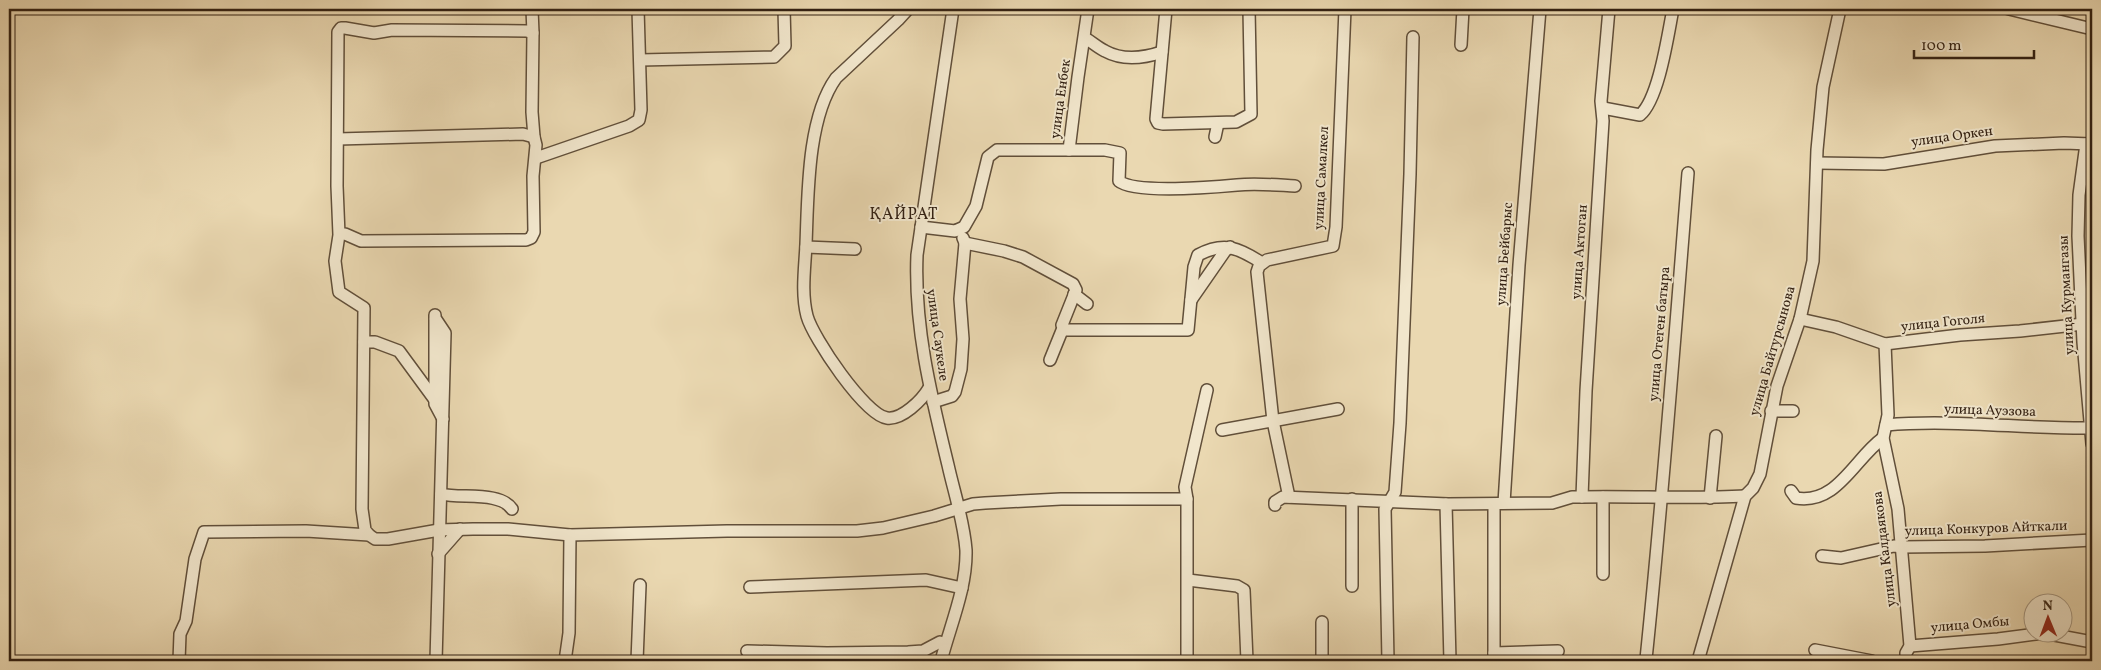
<svg xmlns="http://www.w3.org/2000/svg" width="2101" height="670" font-family="Vollkorn,serif">
	<style>
		.lines { fill: none; stroke-linecap: round; stroke-linejoin: round }
		.minor-casing { stroke: #614f3a; stroke-width: 14 }
		.minor { stroke: #f1e6cc; stroke-width: 11 }
		.labels { text-anchor: middle; dominant-baseline: central; stroke-width: 4; stroke-linejoin: round; paint-order: stroke }
		.street-label { font-size: 14px; fill: #332113; stroke: #f1e6cc }
		.quarter-label { font-size: 16px; letter-spacing: 1px; fill: #332113; stroke: #f1e6cc }
	</style>
	<rect width="100%" height="100%" fill="#ead8b1"/>
	<filter id="stains"><feTurbulence type="fractalNoise" baseFrequency=".004" numOctaves="4"/><feColorMatrix values="0 0 0 0 .2 0 0 0 0 .09 0 0 0 0 .02 0 0 0 .5 -.17"/></filter>
	<radialGradient id="worn" r=".72"><stop offset=".6" stop-color="#630" stop-opacity="0"/><stop offset="1" stop-color="#630" stop-opacity=".3"/></radialGradient>
	<g class="lines">
		<defs>
			<g id="minor">
				<polyline points="532,9 533,33"/>
				<path d="M908,9L898,20L836,78C807,118 808,196 806,244C805,267 801,293 807,316C813,338 865,415 887,418C902,420 922,400 929,388"/>
				<polyline points="1166,9 1156,119 1158,123 1163,124 1236,122 1251,114 1249,9"/>
				<polyline points="2009,9 2092,29"/>
				<path d="M1085,38C1092,42 1097,47 1105,51C1123,61 1144,58 1162,52"/>
				<polyline points="1461,45 1463,9"/>
				<polyline points="640,60 774,57 785,46 784,9"/>
				<path d="M1603,108L1640,115C1659,99 1668,34 1673,9"/>
				<polyline points="1215,137 1218,123"/>
				<polyline points="338,139 523,134 534,137"/>
				<polyline points="2086,144 2079,195 2078,236 2083,342 2092,444"/>
				<path d="M1069,150H1105L1120,153L1119,181C1134,194 1215,187 1237,185C1256,183 1276,185 1295,186"/>
				<polyline points="536,158 629,126 639,120 641,110 638,9"/>
				<polyline points="1817,163 1884,164 1995,146 2064,143 2091,144"/>
				<polyline points="921,227 955,231 964,227 976,206 988,157 997,150 1069,150 1078,77 1088,9"/>
				<polyline points="339,235 345,234 361,241 526,240 531,238 534,232 533,176 536,145 534,137 532,112 533,33 527,31 392,30 374,33 345,28 341,28 338,32 337,186 339,235 335,261 339,292 364,308 362,509 365,530 369,535"/>
				<path d="M965,243L1004,251L1023,257L1073,284L1076,290L1062,325L1065,330H1188L1194,267L1198,255C1224,241 1239,248 1262,263"/>
				<polyline points="806,247 855,249"/>
				<polyline points="1074,294 1087,304"/>
				<polyline points="1191,300 1225,251 1230,247"/>
				<polyline points="435,315 435,318 445,333 436,661"/>
				<polyline points="1800,319 1836,327 1885,344 1960,335 2020,331 2092,323"/>
				<polyline points="435,320 435,404 443,419"/>
				<polyline points="364,342 375,342 399,351 435,400"/>
				<polyline points="1885,344 1888,415 1883,438 1898,509 1910,646 1906,653 1906,661"/>
				<polyline points="1050,360 1063,328"/>
				<polyline points="933,402 952,396 955,392 961,369 963,339 960,299 965,243 963,238"/>
				<polyline points="1771,411 1793,411"/>
				<path d="M1886,425C1954,419 2024,429 2092,428"/>
				<polyline points="1222,430 1338,409"/>
				<path d="M1791,491L1796,498C1837,505 1854,459 1883,438"/>
				<path d="M441,494C461,499 500,491 512,509"/>
				<polyline points="1289,497 1273,421 1257,272 1259,266 1267,260 1333,246 1336,227 1345,9"/>
				<polyline points="1582,497 1586,391 1603,121 1601,101 1609,9"/>
				<polyline points="1710,498 1716,436"/>
				<polyline points="1352,499 1352,586"/>
				<polyline points="1504,503 1519,265 1540,9"/>
				<polyline points="1446,504 1450,661"/>
				<path d="M1275,505V502L1283,497L1448,504L1552,503L1572,497H1582C1636,496 1691,499 1745,496"/>
				<polyline points="438,554 460,529"/>
				<polyline points="1822,556 1841,558 1894,546 1902,547 1985,546 2092,540"/>
				<polyline points="1603,574 1603,497"/>
				<polyline points="1188,580 1237,586 1244,590 1247,661"/>
				<polyline points="750,587 926,580 962,588"/>
				<polyline points="1322,622 1322,661"/>
				<polyline points="1910,646 1998,639 2044,633 2092,642"/>
				<polyline points="1815,650 1872,661"/>
				<polyline points="747,651 827,653 908,652 923,651 940,642 945,644"/>
				<polyline points="1494,653 1558,651"/>
				<polyline points="179,661 180,634 186,621 195,559 204,532 306,531 369,535 375,539 388,539 439,530 473,529 508,529 570,535 727,531 857,531 883,528 934,516 973,504 985,503 1061,499 1187,499"/>
				<polyline points="565,661 569,633 570,535"/>
				<polyline points="637,661 640,585"/>
				<path d="M941,661C950,626 967,588 966,550C964,522 954,492 948,465C931,395 914,327 917,255L953,9"/>
				<polyline points="1187,661 1187,499 1185,487 1207,390"/>
				<polyline points="1388,661 1385,509 1395,492 1400,423 1410,174 1413,37"/>
				<polyline points="1494,661 1494,504"/>
				<path d="M1643,661L1646,659C1663,497 1675,335 1688,173"/>
				<polyline points="1698,661 1745,496 1753,488 1760,474 1777,386 1800,319 1813,261 1817,150 1823,87 1840,9"/>
			</g>
		</defs>
		<use href="#minor" class="minor-casing"/>
		<use href="#minor" class="minor"/>
	</g>
	<g class="labels">
		<g class="street-label">
			<text transform="translate(1061 99) rotate(-82)">улица Енбек</text>
			<text transform="translate(1952 137) rotate(-8)">улица Оркен</text>
			<text transform="translate(1322 178) rotate(-87)">улица Самалкел</text>
			<text transform="translate(1580 252) rotate(-86)">улица Актоган</text>
			<text transform="translate(1505 254) rotate(-86)">улица Бейбарыс</text>
			<text transform="translate(2067 295) rotate(-93)">улица Курмангазы</text>
			<text transform="translate(1943 323) rotate(-6)">улица Гоголя</text>
			<text transform="translate(1660 334) rotate(-85)">улица Отеген батыра</text>
			<text transform="translate(937 335) rotate(82)">улица Саукеле</text>
			<text transform="translate(1773 351) rotate(-74)">улица Байтурсынова</text>
			<text transform="translate(1990 411) rotate(2)">улица Ауэзова</text>
			<text transform="translate(1986 529) rotate(-2)">улица Конкуров Айткали</text>
			<text transform="translate(1885 549) rotate(-97)">улица Калдаякова</text>
			<text transform="translate(1970 625) rotate(-5)">улица Омбы</text>
		</g>
		<g class="quarter-label">
			<text x="904" y="215">ҚАЙРАТ</text>
		</g>
	</g>
	<rect width="2101" height="670" fill="none" stroke="#ead8b1" stroke-width="30"/>
	<rect x="10" y="10" width="2081" height="650" fill="none" stroke="#332113" stroke-width="2.5"/>
	<rect x="15" y="15" width="2071" height="640" fill="none" stroke="#332113"/>
	<g transform="translate(2048 618) rotate(359)"><circle r="24" fill="#f1e6cc" stroke="#a59782"/>
	<path d="M0-4L9 19L0 12L-9 19Z" fill="#8f2418"/>
	<text y="-8" font-size="14" font-weight="bold" text-anchor="middle" fill="#332113">N</text>
	</g>
	<path d="M1914 50v8h120v-8" fill="none" stroke="#332113" stroke-width="2.5"/>
	<text x="1921" y="50" font-size="15" fill="#332113" stroke="#f1e6cc" stroke-width="4" paint-order="stroke">100 m</text>
	<rect width="100%" height="100%" filter="url(#stains)"/>
	<rect width="100%" height="100%" fill="url(#worn)"/>
</svg>
